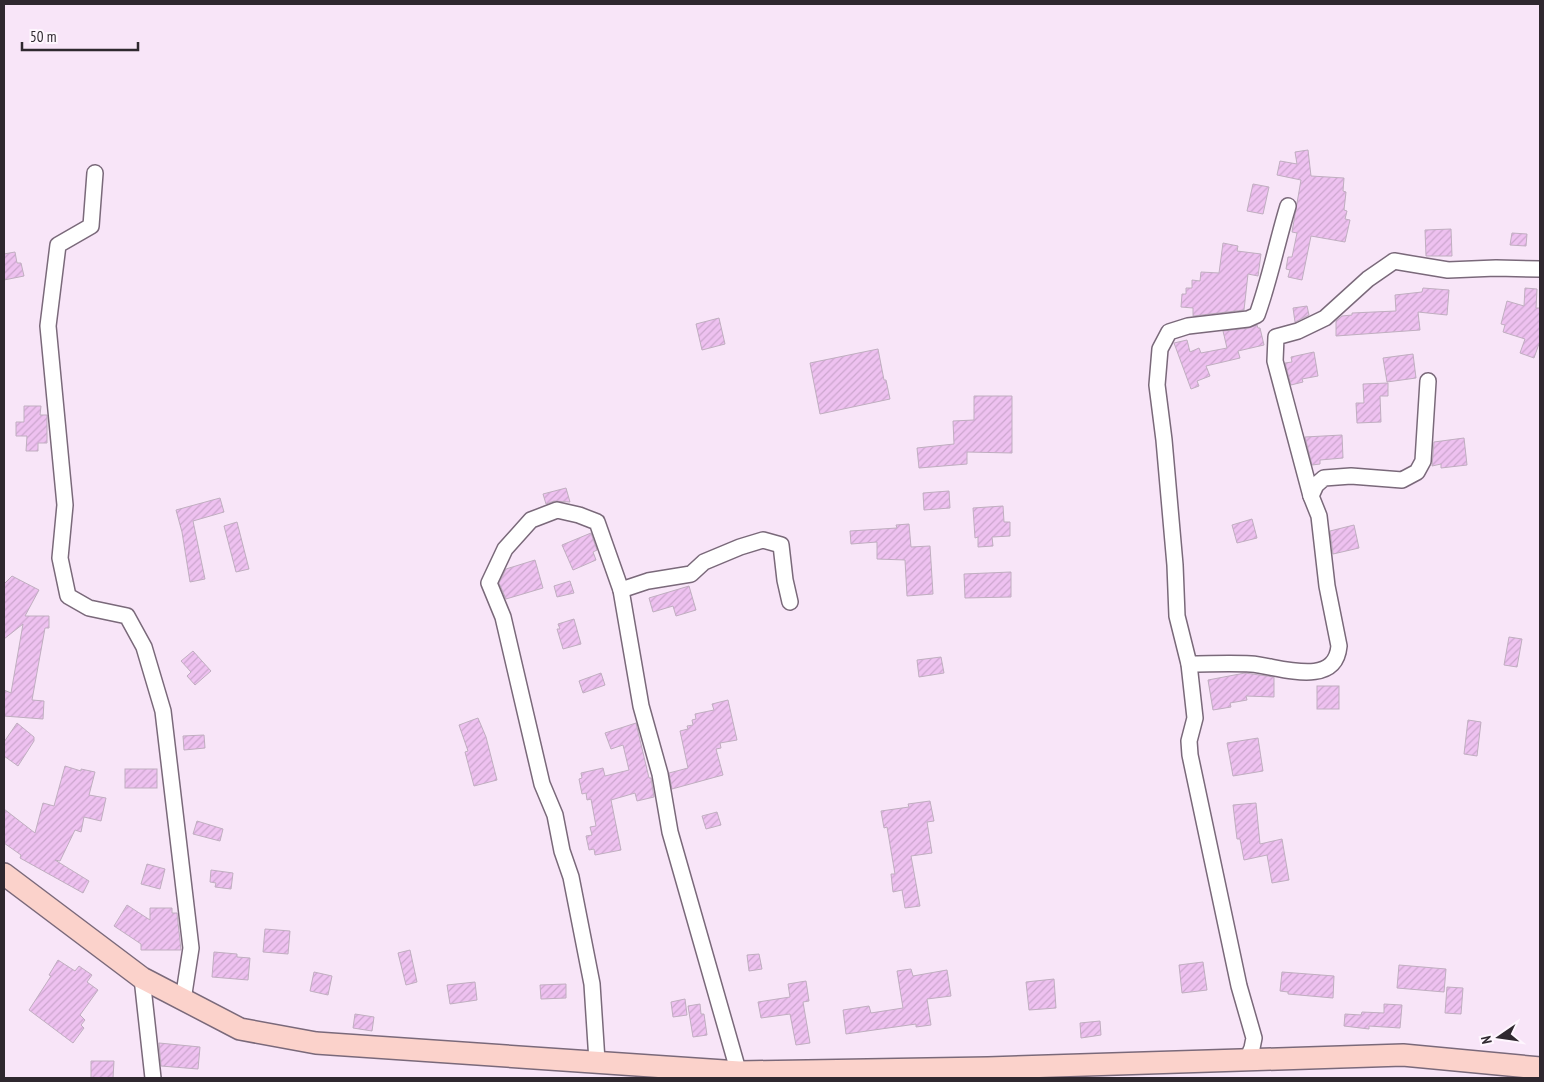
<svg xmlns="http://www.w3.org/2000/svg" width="1544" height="1082" font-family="'PT Sans Narrow',sans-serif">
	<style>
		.building { fill: url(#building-hatch); stroke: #c0aec0 }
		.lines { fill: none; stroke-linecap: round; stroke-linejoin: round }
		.street-casing { stroke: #7a697a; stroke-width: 18 }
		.secondary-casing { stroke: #7a697a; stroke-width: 24 }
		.street { stroke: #fff; stroke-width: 15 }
		.secondary { stroke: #fbd2cb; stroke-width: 21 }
	</style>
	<defs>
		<pattern id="building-hatch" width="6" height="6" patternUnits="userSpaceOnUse" patternTransform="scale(1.25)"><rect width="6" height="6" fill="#eec1f0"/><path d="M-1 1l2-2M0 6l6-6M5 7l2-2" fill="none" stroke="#cca6ce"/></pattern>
	</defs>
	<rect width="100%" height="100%" fill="#f8e5f8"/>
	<g class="building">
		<polygon points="1308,150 1311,176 1344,178 1343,191 1346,192 1344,210 1347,211 1345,219 1350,220 1345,242 1311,236 1302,280 1288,277 1290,270 1286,269 1288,257 1292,257 1297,233 1292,232 1301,180 1277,175 1280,161 1297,164 1295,152"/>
		<polygon points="1253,184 1269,187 1263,214 1247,211"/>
		<polygon points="1451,229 1452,256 1426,256 1425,230"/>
		<polygon points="1512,233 1527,234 1526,246 1510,245"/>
		<polygon points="1223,243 1238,246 1237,251 1261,254 1258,276 1248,274 1244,310 1193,316 1193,308 1181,307 1182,294 1186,294 1186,288 1192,288 1192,280 1200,281 1201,272 1219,273"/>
		<polygon points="15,252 17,263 21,263 24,276 4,280 4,254"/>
		<polygon points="1423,288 1449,290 1447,315 1418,312 1420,330 1336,336 1336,321 1342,316 1352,315 1352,313 1396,311 1395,295 1422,292"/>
		<polygon points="1525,288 1537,289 1536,308 1540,308 1540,341 1534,358 1520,353 1525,339 1503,332 1505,325 1501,324 1507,301 1524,306"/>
		<polygon points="1307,306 1309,315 1295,322 1293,308"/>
		<polygon points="719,318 725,344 702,350 696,324"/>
		<polygon points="1257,325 1258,328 1260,328 1264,345 1238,351 1240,358 1206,366 1210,376 1197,381 1199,386 1191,389 1174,343 1187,340 1190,352 1199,348 1201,353 1227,348 1223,331 1249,328"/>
		<polygon points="878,349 884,380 886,380 890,399 820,414 810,363"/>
		<polygon points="1314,352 1318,376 1302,379 1303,382 1291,385 1285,363 1292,362 1291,357"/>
		<polygon points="1413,354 1416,378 1387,382 1383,358"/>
		<polygon points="1388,383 1388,396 1380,396 1381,422 1357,423 1356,403 1364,403 1363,384"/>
		<polygon points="974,396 1012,396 1012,453 967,452 967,464 919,468 917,448 954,444 953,421 974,420"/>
		<polygon points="24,406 41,406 40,415 47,415 47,443 38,443 38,451 26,451 27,436 16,436 16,422 24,422"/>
		<polygon points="1342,435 1343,458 1320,460 1320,464 1312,465 1305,437"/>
		<polygon points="1464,438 1467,465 1441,468 1441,464 1432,466 1434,442"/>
		<polygon points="566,488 570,502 554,501 546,504 543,494"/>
		<polygon points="949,491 950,508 924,510 923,493"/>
		<polygon points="220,498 224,512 193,521 205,579 190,582 182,532 176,510"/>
		<polygon points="1003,506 1004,522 1010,522 1010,536 992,537 993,546 978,547 978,537 975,538 973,508"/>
		<polygon points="1252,519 1257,538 1237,543 1232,525"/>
		<polygon points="237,522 249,569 236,572 224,526"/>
		<polygon points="909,524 911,547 930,546 933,594 907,596 905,560 877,559 877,542 851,544 850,531 897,528 896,525"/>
		<polygon points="1354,525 1359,548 1333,554 1330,531"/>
		<polygon points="591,533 597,550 593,552 596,560 573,570 562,545"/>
		<polygon points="535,560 543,588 506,599 499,583 506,569"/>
		<polygon points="1011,572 1011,597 965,598 964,574"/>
		<polygon points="12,576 39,590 25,616 49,616 49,628 45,628 32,700 44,701 43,719 4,716 4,690 11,693 23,624 4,639 4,584"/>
		<polygon points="570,581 574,593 557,597 554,586"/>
		<polygon points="689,586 696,610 676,616 673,606 653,612 649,598"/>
		<polygon points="574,619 581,644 563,649 557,629 560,629 558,624"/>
		<polygon points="1509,637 1522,639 1517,667 1504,665"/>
		<polygon points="193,651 211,671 195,685 187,676 191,672 181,661"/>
		<polygon points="941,657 944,673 919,677 917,660"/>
		<polygon points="601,673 605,685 583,693 579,681"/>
		<polygon points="1245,673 1274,677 1274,697 1246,696 1247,700 1230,703 1231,707 1213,710 1208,680"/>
		<rect x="1317" y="686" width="22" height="23"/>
		<polygon points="728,700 737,740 720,743 721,748 716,749 723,775 672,789 669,773 688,768 680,731 688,729 687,726 693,725 692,720 696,719 695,714 714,710 712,704"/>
		<polygon points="478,718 486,737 497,780 474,786 465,752 468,751 459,725"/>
		<polygon points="1468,720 1481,722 1477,756 1464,754"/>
		<polygon points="17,723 34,737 34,741 18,766 4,756 4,742"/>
		<polygon points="636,723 649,778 651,778 654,797 637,801 635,793 611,800 621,850 595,855 594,849 589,850 586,836 592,835 590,827 596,826 591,799 587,800 586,793 582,794 579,779 582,778 581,773 603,768 605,776 629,770 623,745 611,749 605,733"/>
		<polygon points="204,735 205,748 184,750 183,736"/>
		<polygon points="1258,738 1263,771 1233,776 1227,743"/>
		<polygon points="65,766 81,771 81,769 95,772 89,795 106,798 101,821 84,817 81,832 75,830 60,861 55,860 89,881 83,893 20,858 21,855 4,843 4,809 35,833 43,803 54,806"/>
		<rect x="125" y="769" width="32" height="19"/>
		<polygon points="930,801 934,821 927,822 932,853 911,856 920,906 905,908 902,890 893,892 891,874 895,874 887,827 884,828 881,811 909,807 908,804"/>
		<polygon points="1256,803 1260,844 1282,839 1289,880 1272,883 1267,855 1244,860 1240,839 1237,839 1233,805"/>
		<polygon points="717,812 721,825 706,829 702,816"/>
		<polygon points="197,821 223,829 220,841 193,834"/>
		<polygon points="147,864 165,869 160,889 141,884"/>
		<polygon points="211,870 233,873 231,889 215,887 216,883 210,882"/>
		<polygon points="127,905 150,920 150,908 172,908 172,913 177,913 181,950 141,950 141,944 114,926"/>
		<polygon points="265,929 290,931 288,954 263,952"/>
		<polygon points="410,950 417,982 406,985 398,953"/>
		<polygon points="214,952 237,954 237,957 250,958 248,980 212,977"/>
		<polygon points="759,954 762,969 749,971 747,955"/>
		<polygon points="58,960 75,971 79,966 92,975 87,982 98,990 80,1015 85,1020 81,1025 84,1028 73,1043 29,1010 51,976 49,975"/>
		<polygon points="1203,962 1207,990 1182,993 1179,965"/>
		<polygon points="1399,965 1446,969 1444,992 1397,988"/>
		<polygon points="911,969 913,976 947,970 951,996 927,999 931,1025 916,1027 916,1024 846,1034 843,1010 869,1006 871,1013 903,1008 897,971"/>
		<polygon points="314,972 332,976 328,995 310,991"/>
		<polygon points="1282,972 1334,976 1333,998 1288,994 1288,992 1280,991"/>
		<polygon points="1054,979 1056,1008 1029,1010 1026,982"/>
		<polygon points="806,981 809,1001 803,1002 810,1043 796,1045 790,1014 761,1018 758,1002 790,997 788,984"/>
		<polygon points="475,982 477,1000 450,1004 447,985"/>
		<polygon points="566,984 566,998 541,999 540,985"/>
		<polygon points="1447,987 1463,988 1461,1014 1445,1013"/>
		<polygon points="685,999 687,1015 673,1017 671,1002"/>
		<polygon points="700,1004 701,1014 704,1014 707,1035 693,1037 688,1006"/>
		<polygon points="1384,1004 1402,1005 1400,1028 1369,1026 1369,1029 1344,1026 1345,1014 1361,1015 1362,1012 1384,1013"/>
		<polygon points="355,1014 374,1017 372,1031 353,1028"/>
		<polygon points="1100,1021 1101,1035 1081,1038 1080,1023"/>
		<polygon points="159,1043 200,1047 198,1069 161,1066"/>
		<polygon points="91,1061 114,1061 113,1078 91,1078"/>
	</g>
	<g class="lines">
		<defs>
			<g id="street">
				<polyline points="95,173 91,226 58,245 48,326 65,505 60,558 68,596 89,608 127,616 144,647 163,711 191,948 183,1000"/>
				<polyline points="1311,496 1275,361 1276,337 1298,331 1325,318 1368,279 1394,261 1448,270 1496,268 1540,269"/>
				<path d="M1189,664C1209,664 1230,663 1251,664C1278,666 1335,689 1339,646L1327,586L1319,516L1311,496L1316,485L1324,478L1351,476L1402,480L1417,472L1423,461L1428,381"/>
				<polyline points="142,978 153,1078"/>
				<path d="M1247,1060L1252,1048L1254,1038L1239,986L1190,755L1189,741L1195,718L1189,664L1177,616L1175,565L1164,440L1157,385L1160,349L1169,332L1188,326L1248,319L1257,315C1270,279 1277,242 1288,206"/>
				<polyline points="597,1061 592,984 571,877 562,851 555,815 542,784 503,617 489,583 505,549 531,520 557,510 579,515 597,522 621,590"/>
				<polyline points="738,1070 670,832 660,774 641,706 621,590 648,581 691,574 704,562 740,547 763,540 781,545 785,580 790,602"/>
			</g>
			<polyline id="secondary" points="4,874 142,978 240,1029 316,1043 739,1072 988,1068 1403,1055 1540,1068"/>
		</defs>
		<use href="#street" class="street-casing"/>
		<use href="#secondary" class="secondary-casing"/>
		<use href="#street" class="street"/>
		<use href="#secondary" class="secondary"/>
	</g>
	<rect width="1544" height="1082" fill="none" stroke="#2f282f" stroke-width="10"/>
	<g transform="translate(1499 1037) rotate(257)" stroke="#fef6fe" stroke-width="4" paint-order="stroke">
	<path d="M0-4L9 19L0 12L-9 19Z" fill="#2f282f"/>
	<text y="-8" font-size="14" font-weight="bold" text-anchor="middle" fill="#2f282f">N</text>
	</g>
	<path d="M22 42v8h116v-8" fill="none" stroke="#2f282f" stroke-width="2.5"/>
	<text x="30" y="42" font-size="15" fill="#2f282f" stroke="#fef6fe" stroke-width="4" paint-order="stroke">50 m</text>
</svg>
